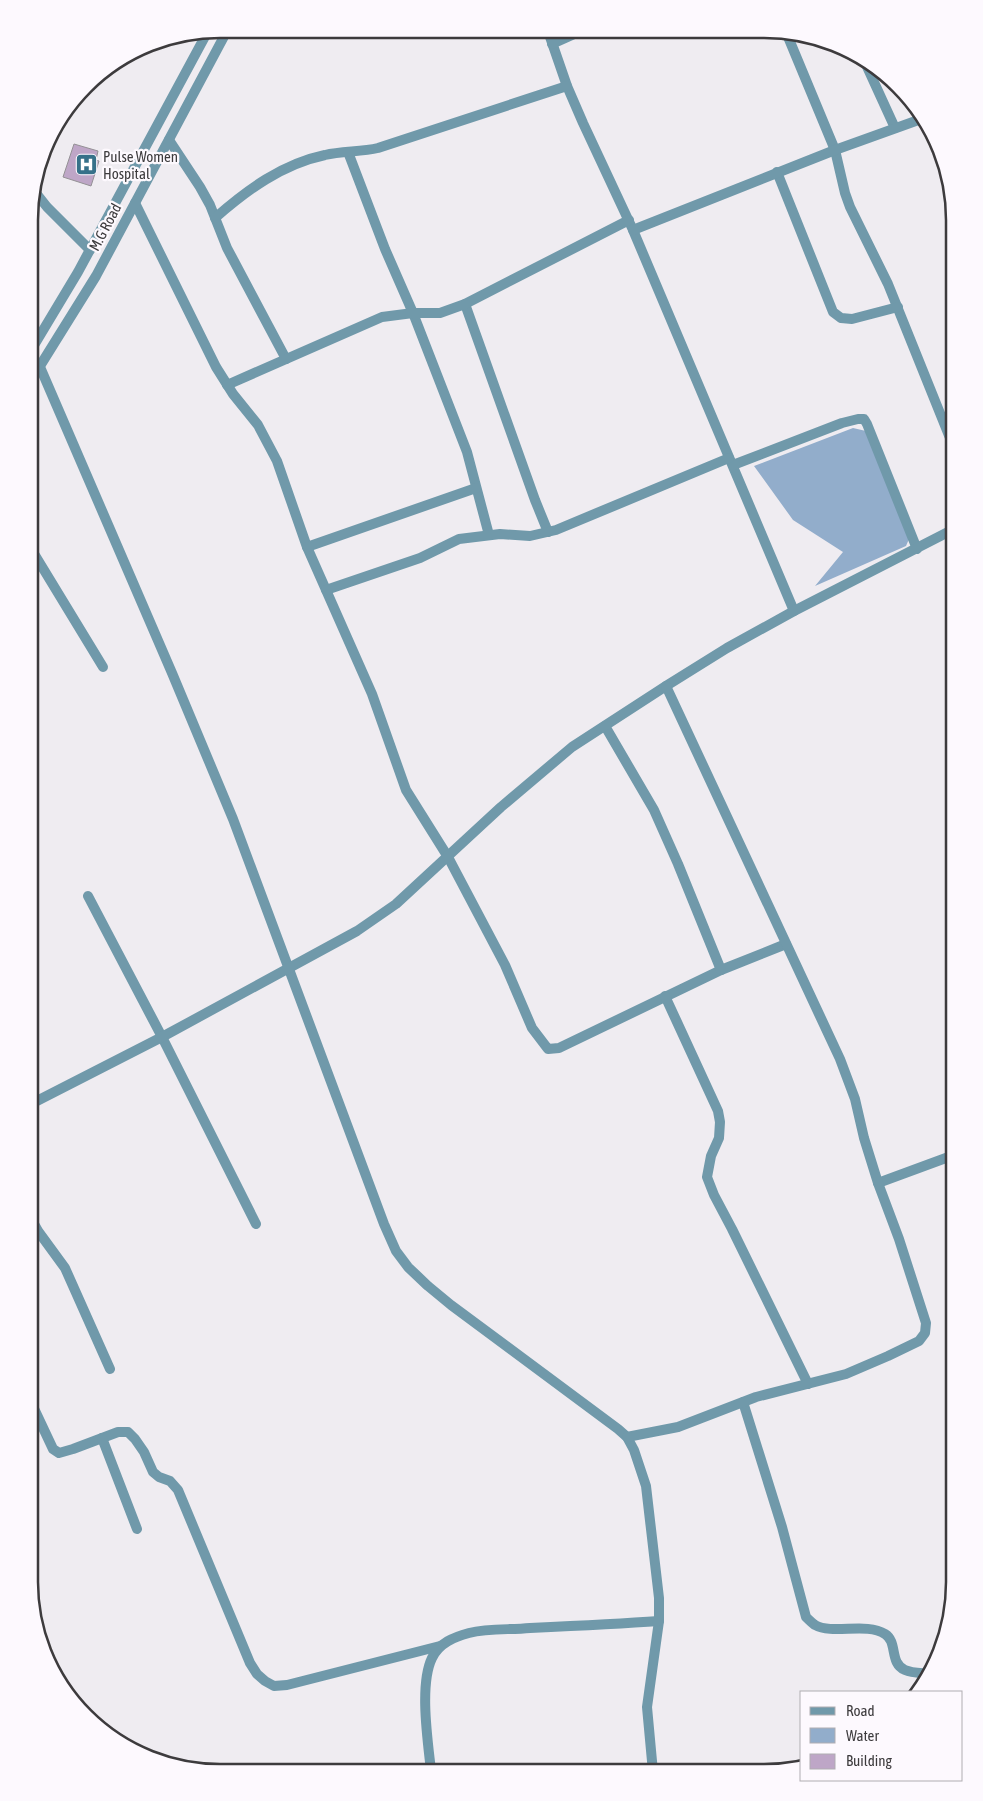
<svg xmlns="http://www.w3.org/2000/svg" width="983" height="1801" font-family="'Asap Condensed',sans-serif">
	<style>
		.water { fill: #92adcb }
		.building { fill: #bea6c7; stroke: #949195 }
		.lines { fill: none; stroke-linecap: round; stroke-linejoin: round }
		.street { stroke: #7099aa; stroke-width: 10 }
		.labels { text-anchor: middle; dominant-baseline: central; stroke-width: 4.5; stroke-linejoin: round; paint-order: stroke }
		.poi-label { font-size: 15px; fill: #3d3b3d; stroke: #fdf9fe; text-anchor: start }
		.street-label { font-size: 15px; fill: #3d3b3d; stroke: #fdf9fe }
		.rim { fill: none; stroke: #3d3b3d; stroke-width: 2.5 }
	</style>
	<rect width="100%" height="100%" fill="#efecf1"/>
	<polygon class="water" points="853,428 866,431 909,539 906,546 815,586 843,552 793,520 754,466"/>
	<polygon class="building" points="74,144 98,151 96,160 99,161 91,186 63,177"/>
	<g class="lines">
		<g class="street">
			<polyline points="548,31 567,86 583,123 633,230 794,611"/>
			<polyline points="786,32 835,150 845,193 850,207 888,284 954,448"/>
			<polyline points="552,44 581,31"/>
			<polyline points="863,58 895,128"/>
			<polyline points="169,140 200,187 210,205 227,248 286,359"/>
			<polyline points="348,152 385,249 413,313 467,452 489,535"/>
			<polyline points="777,172 833,312 841,318 852,319 898,307"/>
			<polyline points="32,188 47,207 90,250"/>
			<polyline points="135,203 216,367 233,394 258,425 277,461 307,547 372,694 406,790 448,857 505,965 532,1028 548,1049 559,1048 721,970 786,944"/>
			<path d="M215,218C247,190 282,164 325,155C342,151 361,152 378,148L567,86"/>
			<polyline points="633,230 835,150 924,118"/>
			<polyline points="465,304 535,500 548,532"/>
			<polyline points="30,352 78,272 208,31"/>
			<polyline points="40,367 172,673 233,819 384,1224 396,1251 408,1267 428,1286 451,1305 618,1429 627,1437 634,1450 646,1486 659,1598 659,1621 647,1707 653,1772"/>
			<polyline points="30,382 96,276 228,29"/>
			<polyline points="227,385 382,317 413,313 440,313 465,304 629,220"/>
			<polyline points="733,465 842,423 858,419 864,419 867,424 917,549"/>
			<polyline points="30,547 103,667"/>
			<polyline points="307,547 476,488"/>
			<polyline points="326,590 420,558 459,539 500,534 530,536 556,530 729,458"/>
			<polyline points="605,726 654,810 678,864 721,970"/>
			<polyline points="88,896 162,1037 256,1224"/>
			<polyline points="665,996 718,1111 720,1122 719,1138 711,1156 707,1177 714,1195 732,1229 808,1384"/>
			<polyline points="29,1105 162,1037 357,931 396,904 501,807 572,747 666,686 727,648 794,611 954,529"/>
			<polyline points="878,1183 954,1155"/>
			<polyline points="29,1215 38,1231 65,1268 110,1369"/>
			<polyline points="29,1398 53,1449 59,1453 73,1449 118,1432 128,1432 135,1439 144,1452 153,1472 159,1477 170,1481 178,1490 250,1663 257,1674 265,1681 274,1686 287,1685 440,1646"/>
			<path d="M743,1402L782,1527L806,1617C809,1620 812,1623 815,1625C833,1635 866,1622 885,1634C898,1642 889,1663 905,1670C912,1673 922,1673 929,1674"/>
			<polyline points="627,1437 678,1427 756,1397 846,1374 888,1356 919,1341 925,1333 926,1323 899,1239 878,1183 864,1138 855,1099 840,1059 666,686"/>
			<polyline points="102,1438 137,1529"/>
			<path d="M431,1771C428,1742 419,1685 432,1658C439,1643 454,1637 469,1633C489,1628 510,1630 530,1628C573,1626 616,1624 659,1621"/>
		</g>
	</g>
	<defs>
		<symbol id="hospital-square" viewBox="-11 -11 22 22"><rect x="-9" y="-9" width="18" height="18" rx="4" fill="#367189" stroke="#fdf9fe"/><path d="M-5-5h3v3.5h4V-5h3V5h-3V1.5h-4V5h-3Z" fill="#fff"/></symbol>
	</defs>
	<g fill-rule="evenodd">
		<use href="#hospital-square" x="74" y="152" width="25" height="25"/>
	</g>
	<g class="labels">
		<g class="poi-label">
			<text x="103" y="156">Pulse Women<tspan x="103" dy="17">Hospital</tspan></text>
		</g>
		<g class="street-label">
			<text transform="translate(105 227) rotate(-62)">M.G Road</text>
		</g>
	</g>
	<path d="M0 0H983V1801H0ZM220 38H764A182 182 0 0 1 946 220V1582A182 182 0 0 1 764 1764H220A182 182 0 0 1 38 1582V220A182 182 0 0 1 220 38Z" fill="#fdf9fe" fill-rule="evenodd"/>
	<path class="rim" d="M220 38H764A182 182 0 0 1 946 220V1582A182 182 0 0 1 764 1764H220A182 182 0 0 1 38 1582V220A182 182 0 0 1 220 38Z"/>
	<rect x="800" y="1691" width="162" height="90" fill="#fdf9fe" stroke="#b0adb1"/>
	<rect x="810" y="1707" width="25" height="8" fill="#7099aa" stroke="#b0adb1"/>
	<text x="846" y="1716" font-size="15" fill="#3d3b3d">Road</text>
	<rect x="810" y="1728" width="25" height="15" fill="#92adcb" stroke="#b0adb1"/>
	<text x="846" y="1741" font-size="15" fill="#3d3b3d">Water</text>
	<rect x="810" y="1754" width="25" height="15" fill="#bea6c7" stroke="#b0adb1"/>
	<text x="846" y="1766" font-size="15" fill="#3d3b3d">Building</text>
</svg>
